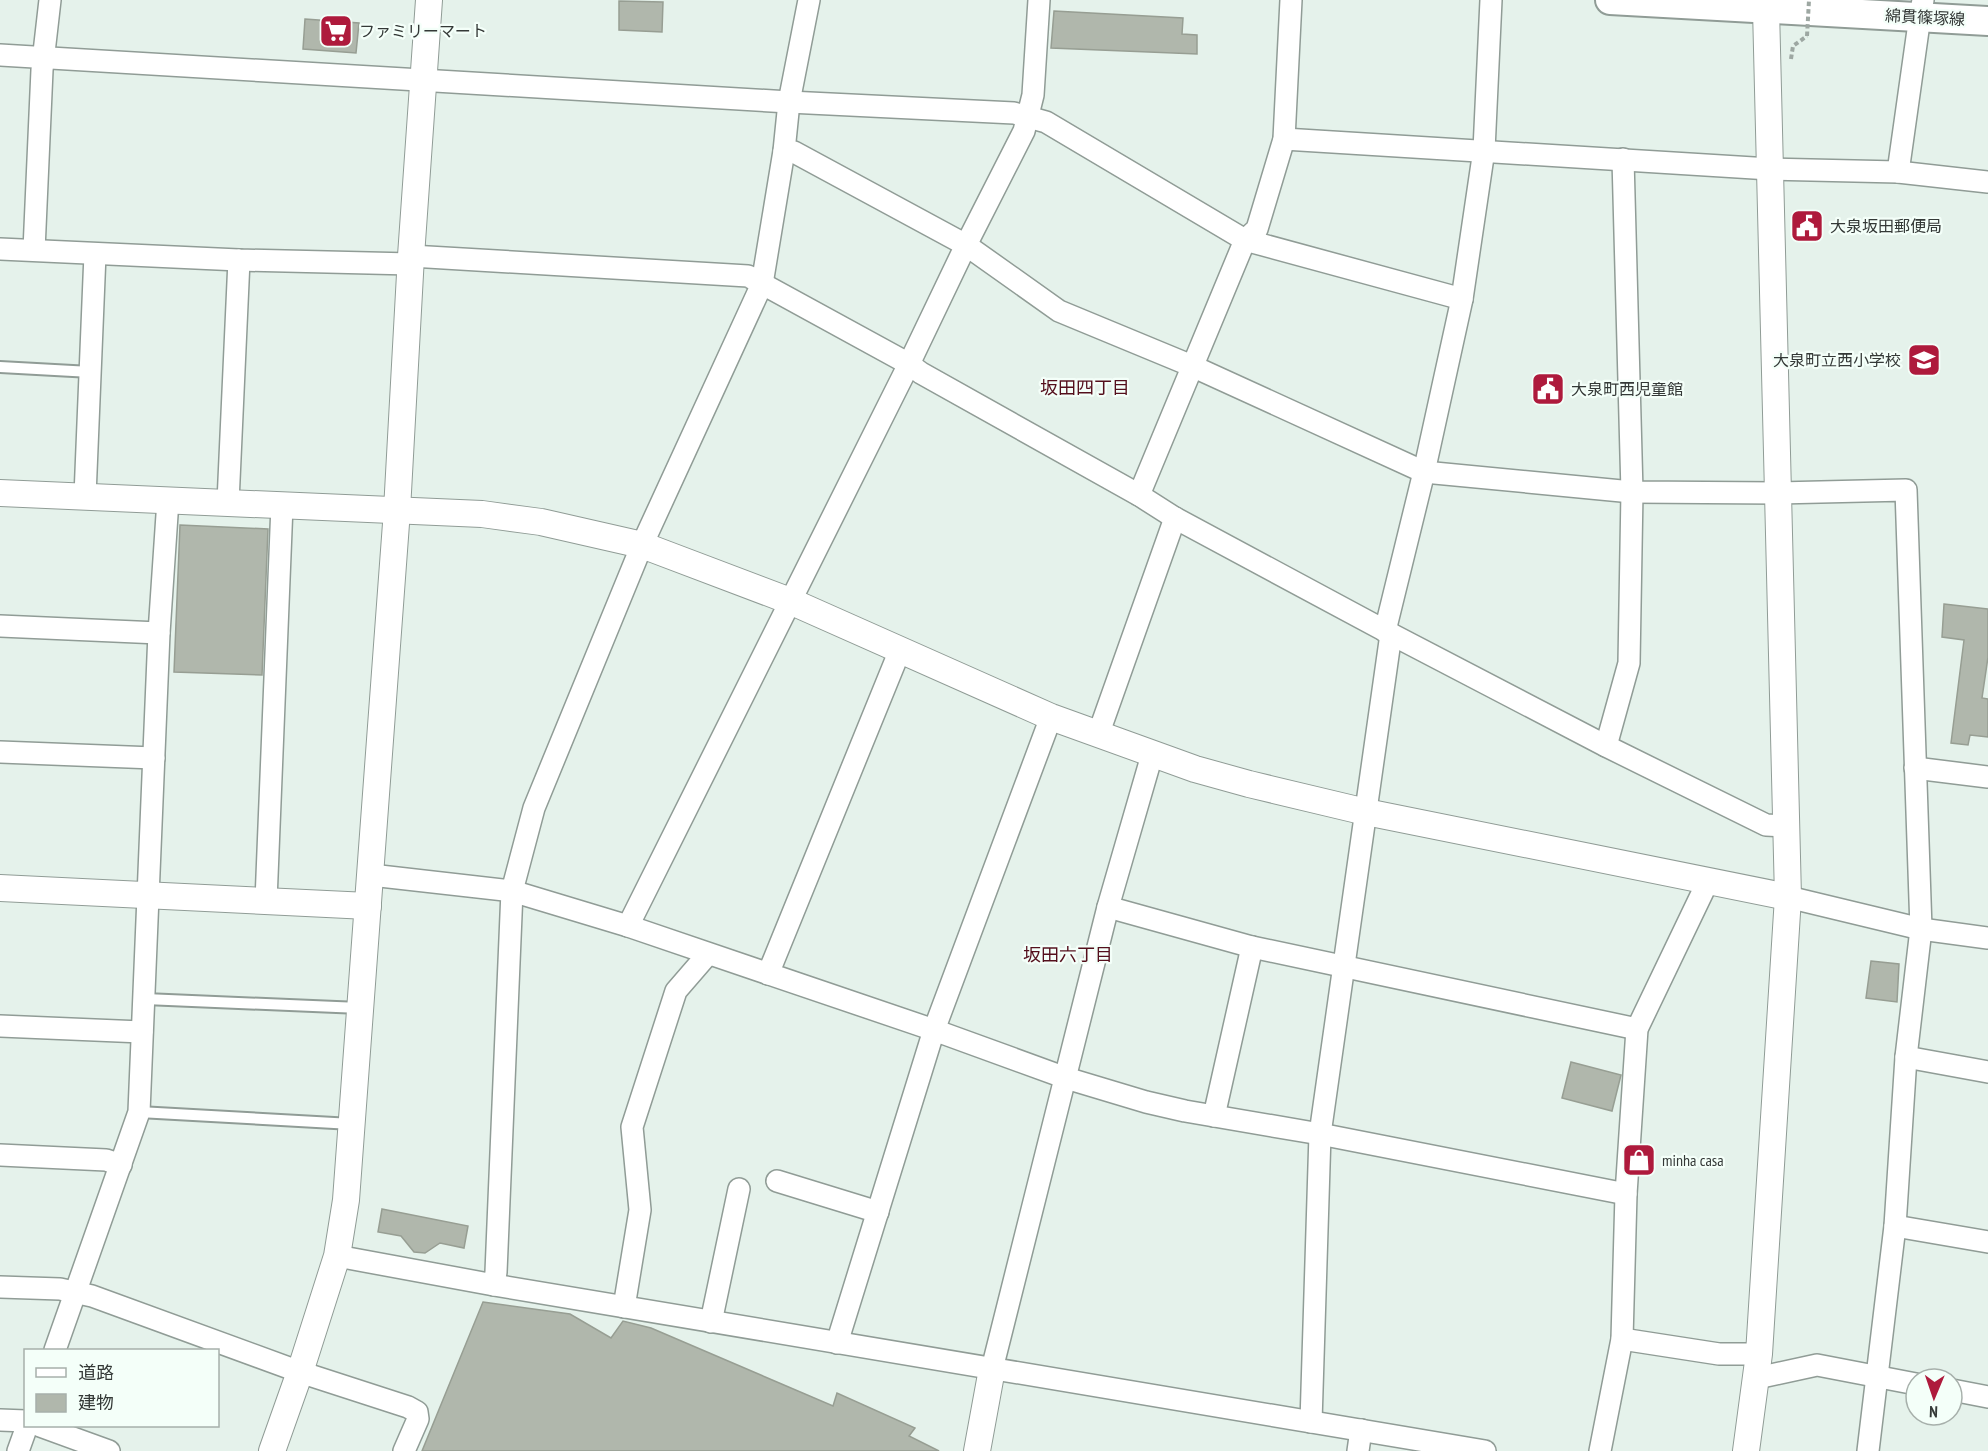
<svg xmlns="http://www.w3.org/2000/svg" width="1988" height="1451" font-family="'PT Sans Narrow','Noto Sans JP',sans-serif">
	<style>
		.building { fill: #b0b7ac; stroke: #979e93; stroke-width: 1.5 }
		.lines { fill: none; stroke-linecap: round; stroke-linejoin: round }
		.service-casing { stroke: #909c96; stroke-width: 14 }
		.minor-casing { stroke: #909c96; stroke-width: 24 }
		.tertiary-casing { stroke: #909c96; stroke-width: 28 }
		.secondary-casing { stroke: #909c96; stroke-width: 32 }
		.path { stroke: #9da7a2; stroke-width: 4; stroke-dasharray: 4.5 3; stroke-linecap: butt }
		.service { stroke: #fff; stroke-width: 10 }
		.minor { stroke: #fff; stroke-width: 21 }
		.tertiary { stroke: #fff; stroke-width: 26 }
		.secondary { stroke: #fff; stroke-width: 28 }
		.path-bridge { stroke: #9da7a2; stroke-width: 4; stroke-dasharray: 4.5 3; stroke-linecap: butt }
		.labels { text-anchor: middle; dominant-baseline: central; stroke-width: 4.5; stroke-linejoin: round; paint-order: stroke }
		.street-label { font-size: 16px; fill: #343937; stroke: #f4fff9 }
		.poi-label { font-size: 16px; fill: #343937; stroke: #f4fff9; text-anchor: start }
		.neighbourhood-label { font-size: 18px; fill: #540f1c; stroke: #f4fff9 }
	</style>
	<rect width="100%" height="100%" fill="#e5f2eb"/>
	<g class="building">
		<polygon points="619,1 663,2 662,32 619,30"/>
		<polygon points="1054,11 1183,18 1182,34 1197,35 1197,54 1051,48"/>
		<polygon points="305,19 359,23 356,53 303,49"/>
		<polygon points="180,525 268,529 262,675 174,672"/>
		<polygon points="1944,604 1988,609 1988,657 1982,698 1988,699 1988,737 1970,735 1968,745 1951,743 1964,640 1942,637"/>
		<polygon points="1871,961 1899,964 1897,1002 1866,998"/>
		<polygon points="1571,1062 1621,1075 1612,1111 1562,1098"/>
		<polygon points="382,1209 468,1226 464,1248 440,1243 425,1253 414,1252 401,1236 378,1232"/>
		<polygon points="483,1302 570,1314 611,1338 623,1321 651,1328 833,1406 837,1393 915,1428 909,1436 939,1451 422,1451"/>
	</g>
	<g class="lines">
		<defs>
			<g id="service">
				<polyline points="0,367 91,372"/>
				<polyline points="145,999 360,1008"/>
				<polyline points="139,1112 352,1124"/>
			</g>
			<g id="minor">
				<polyline points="0,55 789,102 1014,113 1046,122 1245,240 1462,299"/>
				<polyline points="1284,139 1770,169 1898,172 1988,182"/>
				<polyline points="784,151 794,152 966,245 1059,311 1192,366 1424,472 1632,492 1778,493 1906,490 1921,929 1906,1057 1895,1226 1868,1451"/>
				<polyline points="1898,172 1920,16 1923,0"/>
				<polyline points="0,249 239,260 411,264"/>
				<polyline points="34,250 42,70 50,0"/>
				<polyline points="411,256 748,276 909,364 921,373 1139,495 1175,518 1391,634 1606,746 1766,825 1787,826"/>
				<polyline points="1139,495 1245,240 1257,229 1284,139 1291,0"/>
				<polyline points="85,496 95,254"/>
				<polyline points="228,502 239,260"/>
				<polyline points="0,626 159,633"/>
				<polyline points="1385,631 1424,472 1462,299 1484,150 1491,0"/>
				<polyline points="1098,735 1175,518"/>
				<polyline points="1606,746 1629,663 1632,492 1623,159"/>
				<polyline points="0,752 154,758"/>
				<polyline points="1915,768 1988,777"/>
				<polyline points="371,875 512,891 628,926 934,1030 1066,1078 1146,1102 1185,1111 1320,1134 1626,1194"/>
				<polyline points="1788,897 1921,929 1988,938"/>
				<polyline points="266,901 282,505"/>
				<polyline points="1108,907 1252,947 1637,1029"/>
				<polyline points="628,926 909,364 966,245 1024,131 1033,95 1039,0"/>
				<polyline points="768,974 900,650"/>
				<polyline points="0,1026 142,1032"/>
				<polyline points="1906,1057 1988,1072"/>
				<polyline points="1214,1116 1252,947"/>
				<polyline points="0,1155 106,1160 121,1165"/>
				<polyline points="777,1181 878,1212"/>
				<polyline points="1895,1226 1988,1242"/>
				<polyline points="337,1256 494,1285 1485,1451"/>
				<polyline points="494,1285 496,1272 512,891 534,808 642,545 762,284 784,151 789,102 809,0"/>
				<polyline points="0,1287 60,1289 92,1296 300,1372 408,1407 417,1412 418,1419 404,1451"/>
				<polyline points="624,1307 640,1210 632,1127 676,991 708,954"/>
				<polyline points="711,1322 739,1189"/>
				<polyline points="1622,1339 1719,1354 1759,1354"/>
				<polyline points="837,1343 934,1030 1051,717"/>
				<polyline points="55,1350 139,1112 159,633 168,500"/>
				<polyline points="992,1369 1108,907 1152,755"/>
				<polyline points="1757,1378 1817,1365 1916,1384"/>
				<polyline points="1952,1390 1988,1397"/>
				<polyline points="0,1420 26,1421"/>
				<polyline points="1311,1422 1320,1134 1391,634"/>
				<polyline points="40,1426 109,1451"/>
				<polyline points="18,1451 27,1426"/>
				<polyline points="1358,1451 1361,1430"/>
				<polyline points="1600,1451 1622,1339 1626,1194 1637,1029 1708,881"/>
			</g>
			<g id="tertiary">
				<polyline points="0,493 482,514 541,522 642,545 790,601 1051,717 1195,769 1249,784 1366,812 1788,897"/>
				<polyline points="0,888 368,906"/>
				<polyline points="272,1451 300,1372 337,1256 346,1200 397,510 411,256 429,0"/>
				<polyline points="977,1451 992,1369"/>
				<polyline points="1746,1451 1759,1354 1788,897 1766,9 1768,0"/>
			</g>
			<polyline id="secondary" points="1610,0 1988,21"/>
		</defs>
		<use href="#service" class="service-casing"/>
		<use href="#minor" class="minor-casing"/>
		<use href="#tertiary" class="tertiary-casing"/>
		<use href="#secondary" class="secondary-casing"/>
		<polyline class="path" points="1791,59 1793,46 1807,36"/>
		<use href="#service" class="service"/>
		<use href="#minor" class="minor"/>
		<use href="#tertiary" class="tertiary"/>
		<use href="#secondary" class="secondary"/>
		<polyline class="path-bridge" points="1807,36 1809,0"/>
	</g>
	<defs>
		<symbol id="supermarket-square" viewBox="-11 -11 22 22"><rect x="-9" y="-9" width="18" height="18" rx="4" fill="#ae1a3c" stroke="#f4fff9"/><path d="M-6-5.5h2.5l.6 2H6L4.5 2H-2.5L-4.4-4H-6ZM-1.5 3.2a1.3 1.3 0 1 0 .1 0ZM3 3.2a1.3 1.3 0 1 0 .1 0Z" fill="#fff"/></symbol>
		<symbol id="civic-square" viewBox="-11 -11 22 22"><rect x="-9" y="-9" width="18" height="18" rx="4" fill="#ae1a3c" stroke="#f4fff9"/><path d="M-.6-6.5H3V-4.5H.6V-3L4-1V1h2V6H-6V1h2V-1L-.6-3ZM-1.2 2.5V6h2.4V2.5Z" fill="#fff"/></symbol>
		<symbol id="school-square" viewBox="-11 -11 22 22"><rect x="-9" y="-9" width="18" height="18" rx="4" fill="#ae1a3c" stroke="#f4fff9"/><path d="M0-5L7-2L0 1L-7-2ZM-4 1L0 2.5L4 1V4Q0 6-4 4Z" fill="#fff"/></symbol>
		<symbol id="shop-square" viewBox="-11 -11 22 22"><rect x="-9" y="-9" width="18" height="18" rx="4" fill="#ae1a3c" stroke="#f4fff9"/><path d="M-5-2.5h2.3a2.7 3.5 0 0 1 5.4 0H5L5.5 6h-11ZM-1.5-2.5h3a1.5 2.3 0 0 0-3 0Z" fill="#fff"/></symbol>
	</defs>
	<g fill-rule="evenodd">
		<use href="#supermarket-square" x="317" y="12" width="38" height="38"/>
		<use href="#civic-square" x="1788" y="207" width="38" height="38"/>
		<use href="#school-square" x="1905" y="341" width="38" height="38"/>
		<use href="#civic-square" x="1529" y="370" width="38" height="38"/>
		<use href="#shop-square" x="1620" y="1141" width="38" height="38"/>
	</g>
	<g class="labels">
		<g class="street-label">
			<text transform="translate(1925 17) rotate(3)">綿貫篠塚線</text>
		</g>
		<g class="poi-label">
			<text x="359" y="31">ファミリーマート</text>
			<text x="1830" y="226">大泉坂田郵便局</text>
			<text x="1901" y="360" text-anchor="end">大泉町立西小学校</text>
			<text x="1571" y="389">大泉町西児童館</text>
			<text x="1662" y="1160">minha casa</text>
		</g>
		<g class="neighbourhood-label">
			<text x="1085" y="387">坂田四丁目</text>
			<text x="1068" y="954">坂田六丁目</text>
		</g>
	</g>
	<rect x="24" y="1349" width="195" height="78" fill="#f4fff9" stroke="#a7b0ab" stroke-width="1.5"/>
	<rect x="36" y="1368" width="30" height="9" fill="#ffffff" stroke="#a7b0ab" stroke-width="1.5"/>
	<text x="78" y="1379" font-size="18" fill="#343937">道路</text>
	<rect x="36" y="1394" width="30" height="18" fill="#b0b7ac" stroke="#a7b0ab" stroke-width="1.5"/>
	<text x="78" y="1409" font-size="18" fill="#343937">建物</text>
	<g transform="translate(1934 1397) rotate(182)"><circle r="28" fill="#f4fff9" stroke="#a7b0ab" stroke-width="1.5"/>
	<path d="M0-4.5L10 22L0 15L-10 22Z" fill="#ae1a3c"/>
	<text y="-9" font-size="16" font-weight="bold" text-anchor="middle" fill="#343937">N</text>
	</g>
</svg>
